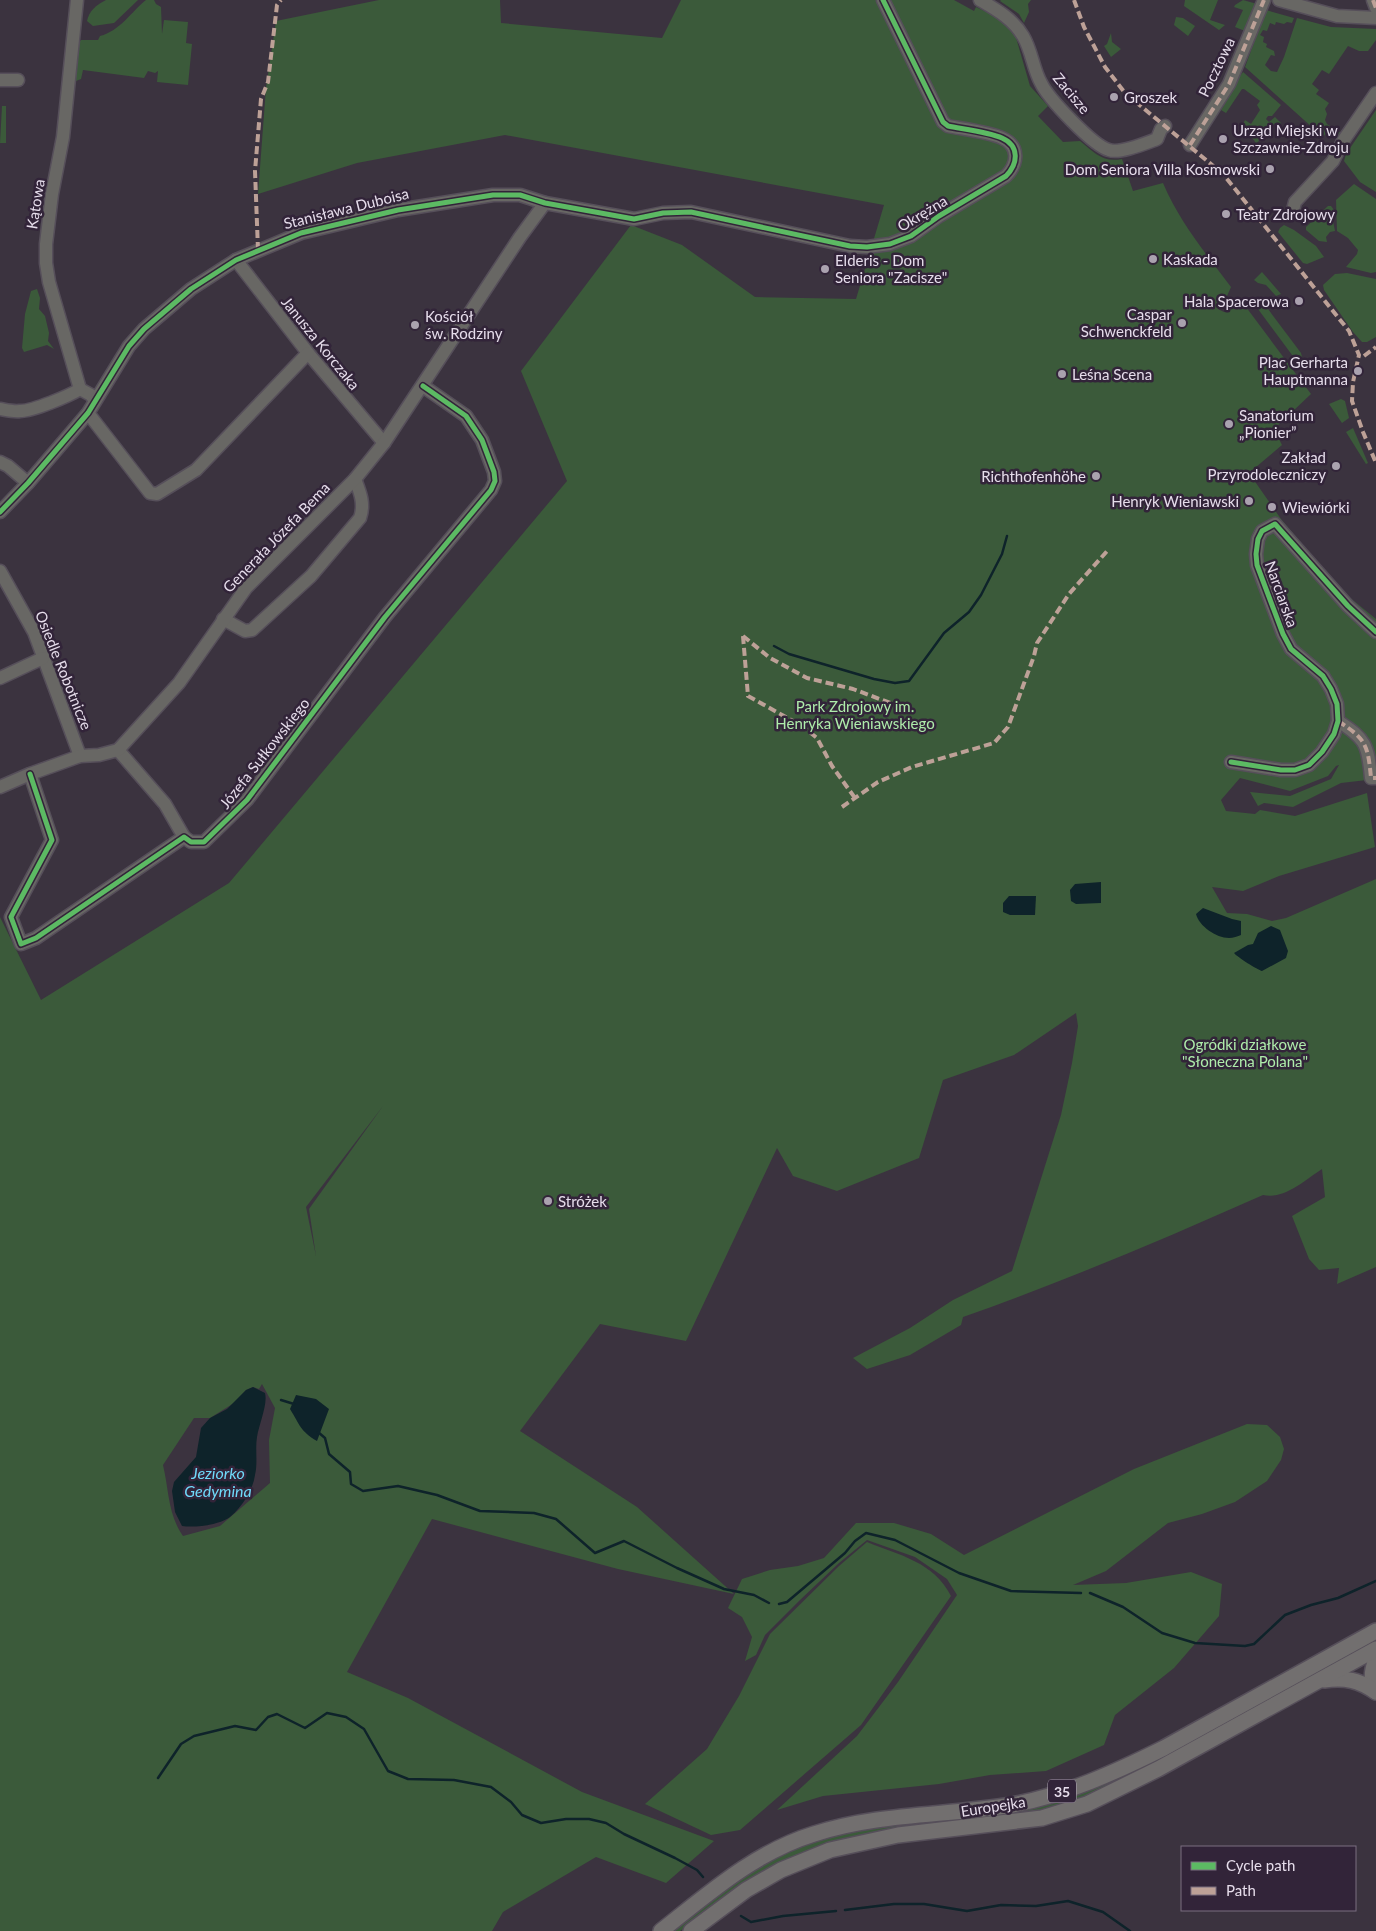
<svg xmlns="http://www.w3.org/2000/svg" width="1376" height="1931" font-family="Lato,sans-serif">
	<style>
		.green { fill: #3b5a3a; fill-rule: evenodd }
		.water { fill: #0e232a }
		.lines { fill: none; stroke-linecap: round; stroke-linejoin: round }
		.stream { stroke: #0e232a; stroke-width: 2.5 }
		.minor-casing { stroke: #564f5a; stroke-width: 15 }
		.major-casing { stroke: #564f5a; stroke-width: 18 }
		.minor { stroke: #686764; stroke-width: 12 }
		.major { stroke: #726f6f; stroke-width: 15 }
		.quiet { stroke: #bda197; stroke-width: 4; stroke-dasharray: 8 4; stroke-linecap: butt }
		.cycleway-casing { stroke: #322439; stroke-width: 8 }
		.cycleway { stroke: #5cba63; stroke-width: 5 }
		.poi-dot { fill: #aaa2af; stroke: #322439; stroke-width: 2 }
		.labels { text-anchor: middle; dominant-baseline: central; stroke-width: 5; stroke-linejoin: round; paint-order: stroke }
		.shield { fill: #322439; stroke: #b0a6b6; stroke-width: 1 }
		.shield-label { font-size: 14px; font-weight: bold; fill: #e6ddeb }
		.street-label { font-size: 15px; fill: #e6ddeb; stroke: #322439 }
		.poi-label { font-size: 15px; fill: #e6ddeb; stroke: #322439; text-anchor: start }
		.park-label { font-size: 15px; fill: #aeecaa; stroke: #322439 }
		.water-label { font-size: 16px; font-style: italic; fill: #6fdafa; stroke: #322439 }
	</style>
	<rect width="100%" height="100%" fill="#3b333f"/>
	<g class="green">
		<path d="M106,0H138L114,23L93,26L87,21C89,11 96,5 106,0Z"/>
		<path d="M146,0H154L156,4L161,7L162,34L164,20L188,22L186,43L192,44L188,85L157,82L158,71L155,73L148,71L144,78L83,70L81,79L76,81L74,84L78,44L81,40H98L100,36C120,31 131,12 146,0Z"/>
		<path d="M379,0H500L501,23L662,38L681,0H954L974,11L976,7L993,15L1015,34L1030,86L1048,106L1038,116L1063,142L1080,141C1094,152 1102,163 1122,159L1133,191L1163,183C1179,221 1206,254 1231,287L1227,296L1220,297L1217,301L1218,309L1224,312L1230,309L1232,303L1237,305L1243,303L1311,394L1274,429L1282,445L1249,473L1281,519L1343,592L1376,619V764H1368L1367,780L1341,783L1293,807L1264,803L1258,806L1250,792L1290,796L1331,779L1339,765L1336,766L1328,776L1290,791L1240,778L1221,800L1226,811L1255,814L1260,810L1295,816L1367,793L1375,847L1279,876L1243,891L1212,887L1227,913L1247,914L1272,921L1286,918L1376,879V1267L1337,1284L1339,1268L1319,1270L1309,1259L1292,1216L1325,1197L1322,1169C1305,1180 1284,1200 1263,1195C1164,1239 1065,1281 963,1317L961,1325L910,1355L867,1369L853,1358L910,1328L953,1300L1012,1271L1061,1115L1072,1063L1078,1026L1076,1013L1014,1055L943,1080L919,1158L837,1191L793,1176L777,1148L686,1341L600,1324L520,1431L637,1507L734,1594L618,1569L432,1519L347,1672L408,1698L582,1792L714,1841L666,1883L596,1857L503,1912L492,1931H0V917L41,1000L229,883L567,481L521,371L631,225L682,245L755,297L856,299L884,205L505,135L357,163L258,194L266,88L276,21ZM383,1106L309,1209L316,1256L306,1207ZM262,1384L275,1408L269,1440L270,1483L220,1526L183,1536C168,1515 169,1490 163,1465L194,1418H210L234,1403L246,1390L253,1387L259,1389Z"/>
		<polygon points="1001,0 1031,0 1028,4 1029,12 1024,23 1019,14 1000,1"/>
		<polygon points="1185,0 1218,0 1210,20 1225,25 1219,30 1184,6"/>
		<polygon points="1243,0 1257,4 1245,31 1235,27 1243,10 1234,7 1235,5"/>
		<polygon points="1266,10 1294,18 1292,23 1287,22 1284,24 1276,22 1275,25 1270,23 1267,31 1263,30 1260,35 1264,37 1263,42 1267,44 1266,47 1274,51 1275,56 1271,55 1265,65 1271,71 1277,72 1284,57 1297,18 1331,27 1376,29 1376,40 1368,51 1359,51 1348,46 1329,74 1322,70 1312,84 1319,90 1316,94 1329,103 1325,109 1327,114 1325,120 1327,124 1341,133 1337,137 1328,131 1323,137 1245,67"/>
		<polygon points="1176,17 1183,18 1195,26 1188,36 1174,25"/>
		<polygon points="1111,33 1112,42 1121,49 1111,57 1104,46 1107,44"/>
		<path d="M1243,72L1281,105L1272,116H1268L1266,119L1269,122L1275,117L1281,123L1278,126L1275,123L1256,144L1254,140L1240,130L1245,120L1251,124L1260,110L1257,105L1260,101L1244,89H1242L1226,113L1221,110C1229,99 1235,81 1243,72Z"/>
		<polygon points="2,106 6,106 6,143 0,143"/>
		<polygon points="1376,110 1376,192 1360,182 1344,161 1346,154"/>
		<polygon points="1354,184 1376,199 1376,272 1371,273 1346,267 1357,254 1358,250 1348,238 1337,231 1336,200"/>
		<polygon points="1328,206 1331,206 1334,210 1333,221 1335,231 1330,232 1326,237 1327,242 1319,241 1306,230 1306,227"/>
		<polygon points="1284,225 1294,230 1316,246 1324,257 1307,264 1303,263 1278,232 1280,228"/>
		<polygon points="1262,272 1281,294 1276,296 1266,285 1258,283 1254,280"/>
		<polygon points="1347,273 1376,279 1376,337 1367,342 1362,342 1353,332 1324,290 1323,285 1335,274"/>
		<polygon points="37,289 40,298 39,309 45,316 49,333 48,341 54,349 47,345 24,352 22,348 25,314 31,291"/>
		<polygon points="1258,299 1262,301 1301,353 1302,357 1300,360 1295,359 1255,305 1255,301"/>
		<polygon points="1341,399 1345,401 1349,418 1342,423 1329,404"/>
		<polygon points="1353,428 1368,463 1366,464 1346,432"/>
		<polygon points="1247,1424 1267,1425 1280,1437 1284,1449 1281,1460 1267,1481 1235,1502 1202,1514 1168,1523 1106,1571 1073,1585 1126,1583 1191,1572 1222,1584 1219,1616 1174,1668 1115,1715 1104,1745 1046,1771 990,1775 939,1784 823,1796 777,1810 857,1736 898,1682 957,1595 947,1579 915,1557 867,1540 839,1563 800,1600 765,1635 756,1655 745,1661 752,1637 742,1617 728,1608 742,1579 770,1570 798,1566 824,1558 856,1523 894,1523 931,1534 964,1555 1134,1469"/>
		<path d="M867,1542C899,1555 934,1562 951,1596L861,1725L740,1830L711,1835L645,1804L707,1749L739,1696L770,1634L839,1566Z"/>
		<polygon points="1376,1638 1376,1644 1101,1792 1045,1811 919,1827 745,1884 680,1931 668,1931 741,1877 790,1849 839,1833 1037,1804"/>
	</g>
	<g class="water">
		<polygon points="1101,882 1101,903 1076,904 1071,901 1070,890 1075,884"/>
		<polygon points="1009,896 1036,896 1035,915 1010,915 1003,912 1003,903"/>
		<path d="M1203,908L1232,919L1241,921V935C1238,936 1233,938 1229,938C1216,938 1199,926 1196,914Z"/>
		<path d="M1271,926L1280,930L1288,951L1286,958L1262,971C1258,970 1237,957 1234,953L1248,945L1253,944L1258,933Z"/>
		<path d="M253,1387L265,1393C268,1404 259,1424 257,1437C255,1449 258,1463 255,1475C253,1490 242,1507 230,1517C219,1525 195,1528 182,1526L175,1512L172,1491L174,1482L196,1457L201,1428L210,1418L227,1409L246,1390Z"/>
		<path d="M296,1395L316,1399L329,1409L317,1441C300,1431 300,1425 290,1409Z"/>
	</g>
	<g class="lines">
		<g class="stream">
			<polyline points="774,646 789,654 874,679 895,683 909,681 944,633 969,612 981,595 1002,554 1007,536"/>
			<polyline points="281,1400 294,1404"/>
			<polyline points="318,1432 325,1438 329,1454 350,1472 351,1484 363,1491 398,1486 437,1495 480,1511 534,1513 556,1519 595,1553 624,1541 677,1568 724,1589 754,1595 769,1603"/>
			<polyline points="1090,1593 1123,1607 1162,1633 1195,1643 1245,1646 1254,1644 1285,1615 1311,1605 1338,1598 1376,1581"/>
			<polyline points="779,1604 787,1602 845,1553 855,1541 866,1533 895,1540 959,1573 1011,1591 1081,1593"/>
			<polyline points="158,1778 181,1744 194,1736 235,1726 256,1730 268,1717 277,1714 305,1728 327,1713 346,1717 364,1729 388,1771 408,1779 454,1780 491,1787 511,1802 522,1815 541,1823 566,1819 589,1819 606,1823 624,1834 675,1858 697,1870 703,1877"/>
			<polyline points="845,1910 894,1904 924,1904 967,1911 1001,1905 1036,1906 1068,1901 1103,1912 1130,1931"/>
			<polyline points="741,1916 751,1922 783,1916 836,1911"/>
		</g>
		<defs>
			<g id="minor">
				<polyline points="77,0 63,137 52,194 46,244 46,263 49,282 80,389 91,395 95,401"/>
				<path d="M980,0C997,10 1013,19 1023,36C1032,51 1033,69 1041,83C1048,98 1093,146 1109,150C1120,154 1146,143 1157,139L1161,129L1165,126"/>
				<polyline points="1279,0 1337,16 1376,18"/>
				<polyline points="1373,0 1376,8"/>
				<polyline points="0,80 18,80"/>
				<polyline points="1190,145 1229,84 1264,0"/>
				<polyline points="1293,210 1295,202 1333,161 1343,141 1376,93"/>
				<polyline points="236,260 308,353 384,443"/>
				<path d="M0,409C6,410 14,412 20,411C33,411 69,396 80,389"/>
				<polyline points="88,413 150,493 157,494 196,470 308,353"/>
				<polyline points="0,462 8,466 28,483"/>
				<path d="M0,512L28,483L88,413L129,346L144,329L191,289L236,260L301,233L398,210L493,195H520L545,203L634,219L663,213L691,212L850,246L867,247L890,244L911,236L939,216L1006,176C1018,164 1020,146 1002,138C989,132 963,129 948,126L943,122L883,0"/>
				<polyline points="0,571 34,632 80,756"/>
				<path d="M223,619L245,631L252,630L311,576L360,518C365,504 360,492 355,479"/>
				<polyline points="0,678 43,658"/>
				<path d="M1338,721C1366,739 1368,745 1371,778H1376"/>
				<polyline points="118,750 165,804 184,837"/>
				<polyline points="1231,762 1281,770 1295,770 1309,765 1322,752 1334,734 1338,721 1337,704 1331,689 1323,676 1291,649 1283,634 1257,565 1256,554 1258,539 1262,531 1275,524 1348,606 1376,632"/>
				<polyline points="30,774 52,840 11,917 21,944 36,938 184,837 191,842 204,842 247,800 385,617 491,490 495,481 494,472 482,440 466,416 423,386"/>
				<polyline points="0,787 30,774 80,756 99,755 118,750 179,683 246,588 355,479 384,443 520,237 545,203"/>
			</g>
			<g id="major">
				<path d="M1376,1660C1371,1672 1371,1680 1376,1692"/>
				<path d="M1324,1680C1345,1677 1359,1680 1376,1692"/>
				<path d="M661,1931C708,1894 755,1852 814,1834C878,1813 946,1816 1012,1805C1065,1795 1116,1772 1164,1748L1376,1631"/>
				<polyline points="691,1931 746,1890 781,1870 830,1850 898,1835 1042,1818 1087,1804 1158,1769 1376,1649"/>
			</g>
		</defs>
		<use href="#minor" class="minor-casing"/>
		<use href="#major" class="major-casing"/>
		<use href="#minor" class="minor"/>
		<use href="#major" class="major"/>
		<g class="quiet">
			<polyline points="1074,0 1084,27 1105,67 1125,93 1223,174 1349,331 1359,355 1353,382 1352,401 1363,432 1376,463"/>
			<polyline points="1373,0 1376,8"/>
			<polyline points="1190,145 1229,84 1264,0"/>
			<polyline points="258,250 255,171 261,99 268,82 277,5 281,0"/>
			<polyline points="1364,356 1376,347"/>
			<polyline points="743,636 748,696 802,726 817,738 832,766 855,798"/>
			<polyline points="743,636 770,658 807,678 853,689 893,704"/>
			<path d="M1338,721C1366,739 1368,745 1371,778H1376"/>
			<polyline points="842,807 878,782 912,767 994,743 1008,727 1034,656 1037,643 1069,594 1108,550"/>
		</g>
		<defs>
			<g id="cycleway">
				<path d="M0,512L28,483L88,413L129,346L144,329L191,289L236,260L301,233L398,210L493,195H520L545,203L634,219L663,213L691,212L850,246L867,247L890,244L911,236L939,216L1006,176C1018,164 1020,146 1002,138C989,132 963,129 948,126L943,122L883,0"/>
				<polyline points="1231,762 1281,770 1295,770 1309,765 1322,752 1334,734 1338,721 1337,704 1331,689 1323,676 1291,649 1283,634 1257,565 1256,554 1258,539 1262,531 1275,524 1348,606 1376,632"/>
				<polyline points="30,774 52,840 11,917 21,944 36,938 184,837 191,842 204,842 247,800 385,617 491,490 495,481 494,472 482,440 466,416 423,386"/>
			</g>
		</defs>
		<use href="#cycleway" class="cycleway-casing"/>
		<use href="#cycleway" class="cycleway"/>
	</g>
	<g class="poi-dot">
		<circle cx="1114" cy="97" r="5"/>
		<circle cx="1223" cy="139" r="5"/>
		<circle cx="1270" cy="169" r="5"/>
		<circle cx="1226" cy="214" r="5"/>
		<circle cx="1153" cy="259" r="5"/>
		<circle cx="825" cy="269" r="5"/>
		<circle cx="1299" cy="301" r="5"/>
		<circle cx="1182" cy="323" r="5"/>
		<circle cx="415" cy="325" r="5"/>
		<circle cx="1358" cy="371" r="5"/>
		<circle cx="1062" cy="374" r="5"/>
		<circle cx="1229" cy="424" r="5"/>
		<circle cx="1336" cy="466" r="5"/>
		<circle cx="1096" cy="476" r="5"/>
		<circle cx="1249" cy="501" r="5"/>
		<circle cx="1272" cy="507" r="5"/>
		<circle cx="548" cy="1201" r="5"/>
	</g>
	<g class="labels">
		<rect class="shield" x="1048" y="1779.5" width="28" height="23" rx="4"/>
		<g class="shield-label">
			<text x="1062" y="1791">35</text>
		</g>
		<g class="street-label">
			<text transform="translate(1216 67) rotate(-64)">Pocztowa</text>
			<text transform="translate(1072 93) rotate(50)">Zacisze</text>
			<text transform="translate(35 204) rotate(-81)">Kątowa</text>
			<text transform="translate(346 208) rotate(-14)">Stanisława Duboisa</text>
			<text transform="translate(922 213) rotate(-31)">Okrężna</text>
			<text transform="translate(321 343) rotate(51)">Janusza Korczaka</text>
			<text transform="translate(276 537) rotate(-46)">Generała Józefa Bema</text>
			<text transform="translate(1282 594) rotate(70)">Narciarska</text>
			<text transform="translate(64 670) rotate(68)">Osiedle Robotnicze</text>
			<text transform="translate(264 753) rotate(-52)">Józefa Sułkowskiego</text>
			<text transform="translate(993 1806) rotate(-9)">Europejka</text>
		</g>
		<g class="poi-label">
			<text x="1124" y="97">Groszek</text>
			<text x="1233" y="130">Urząd Miejski w<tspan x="1233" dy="17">Szczawnie-Zdroju</tspan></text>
			<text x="1260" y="169" text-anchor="end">Dom Seniora Villa Kosmowski</text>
			<text x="1236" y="214">Teatr Zdrojowy</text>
			<text x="1163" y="259">Kaskada</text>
			<text x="835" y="260">Elderis - Dom<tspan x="835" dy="17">Seniora "Zacisze"</tspan></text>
			<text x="1289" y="301" text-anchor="end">Hala Spacerowa</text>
			<text x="1172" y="314" text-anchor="end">Caspar<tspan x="1172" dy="17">Schwenckfeld</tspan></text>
			<text x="425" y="316">Kościół<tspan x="425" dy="17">św. Rodziny</tspan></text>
			<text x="1348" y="362" text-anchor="end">Plac Gerharta<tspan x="1348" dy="17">Hauptmanna</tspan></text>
			<text x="1072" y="374">Leśna Scena</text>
			<text x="1239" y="415">Sanatorium<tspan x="1239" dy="17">„Pionier”</tspan></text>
			<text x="1326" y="457" text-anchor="end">Zakład<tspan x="1326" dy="17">Przyrodoleczniczy</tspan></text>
			<text x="1086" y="476" text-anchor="end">Richthofenhöhe</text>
			<text x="1239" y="501" text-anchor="end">Henryk Wieniawski</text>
			<text x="1282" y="507">Wiewiórki</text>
			<text x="558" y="1201">Stróżek</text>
		</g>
		<g class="park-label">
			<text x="855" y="706">Park Zdrojowy im.<tspan x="855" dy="17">Henryka Wieniawskiego</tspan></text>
			<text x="1245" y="1044">Ogródki działkowe<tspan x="1245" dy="17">"Słoneczna Polana"</tspan></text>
		</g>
		<g class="water-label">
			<text x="218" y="1472">Jeziorko<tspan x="218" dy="18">Gedymina</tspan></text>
		</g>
	</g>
	<rect x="1181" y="1846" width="175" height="65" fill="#322439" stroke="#7a6e80"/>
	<rect x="1191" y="1862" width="25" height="8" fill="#5cba63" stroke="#7a6e80"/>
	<text x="1226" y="1871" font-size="15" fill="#e6ddeb">Cycle path</text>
	<rect x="1191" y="1887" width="25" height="8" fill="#bda197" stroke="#7a6e80"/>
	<text x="1226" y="1896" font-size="15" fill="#e6ddeb">Path</text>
</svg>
